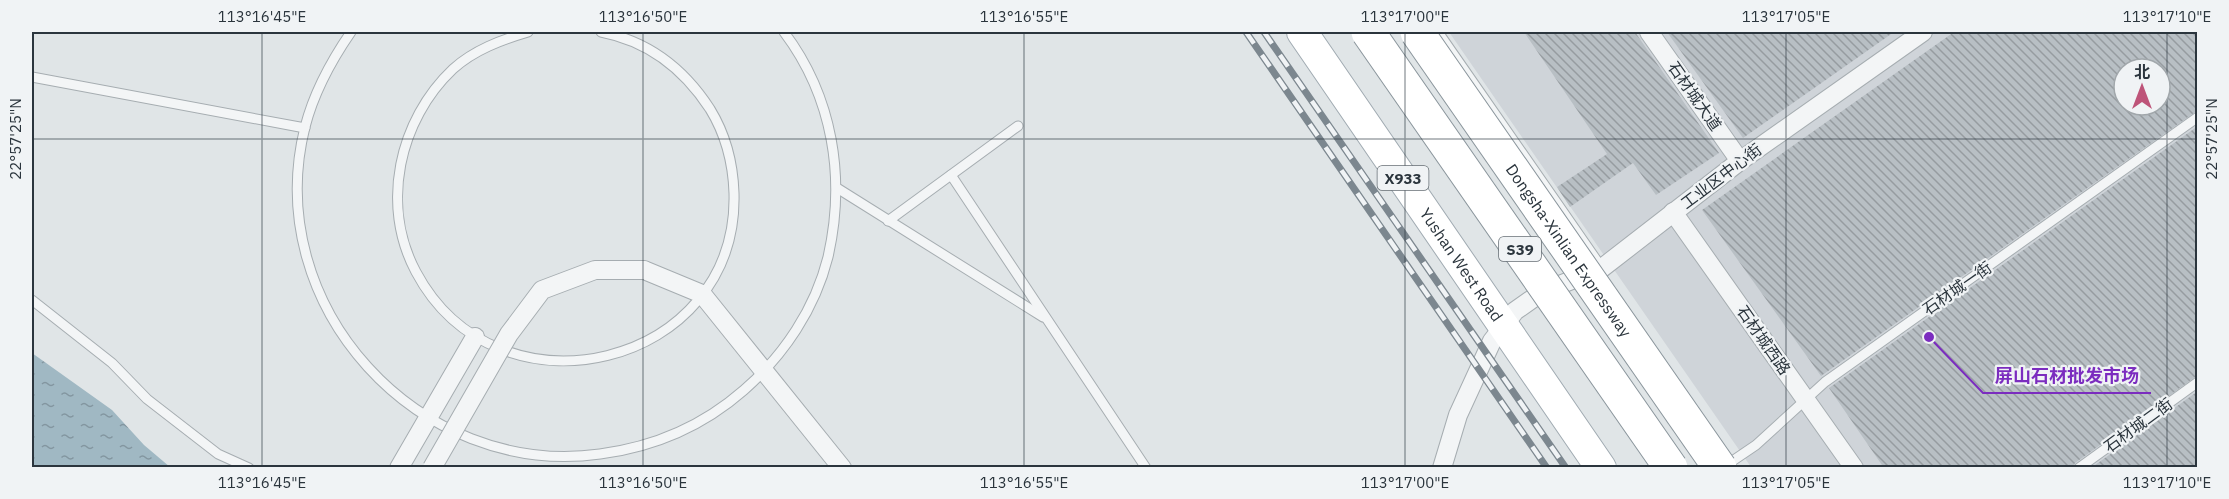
<svg xmlns="http://www.w3.org/2000/svg" width="2229" height="499" font-family="'IBM Plex Sans','Noto Sans SC',sans-serif">
	<style>
		.built { fill: #cfd4d9; fill-rule: evenodd }
		.water { fill: url(#water-ripples) }
		.building { fill: url(#building-back-hatch); fill-rule: evenodd }
		.lines { fill: none; stroke-linecap: round; stroke-linejoin: round }
		.lane-casing { stroke: #a6adb1; stroke-width: 11 }
		.street-casing { stroke: #a6adb1; stroke-width: 20 }
		.primary-casing { stroke: #a1abb2; stroke-width: 32 }
		.lane { stroke: #f3f5f6; stroke-width: 9 }
		.street { stroke: #f3f5f6; stroke-width: 18 }
		.primary { stroke: #fff; stroke-width: 30 }
		.rail-casing { stroke: #7c878f; stroke-width: 7 }
		.rail { stroke: #f0f3f5; stroke-width: 4.5; stroke-dasharray: 14; stroke-linecap: butt }
		.street-bridge-casing { stroke: #a6adb1; stroke-width: 20; stroke-linecap: butt }
		.highway-bridge-casing { stroke: #8a959c; stroke-width: 35; stroke-linecap: butt }
		.street-bridge { stroke: #f3f5f6; stroke-width: 18 }
		.highway-bridge { stroke: #fff; stroke-width: 33 }
		.ticks { fill: none; stroke: #2b353d; stroke-width: 1.5; stroke-opacity: 0.45 }
		.labels { text-anchor: middle; dominant-baseline: central; stroke-width: 4.5; stroke-linejoin: round; paint-order: stroke }
		.shield { fill: #f0f3f5; stroke: #666e74; stroke-width: 1.5 }
		.shield-label { font-size: 15px; font-weight: bold; fill: #2b353d }
		.street-label { font-size: 16px; fill: #2b353d; stroke: #f0f3f5 }
		.leader { fill: none; stroke: #7b2cbf; stroke-width: 2 }
		.callout-dot { fill: #7b2cbf; stroke: #f0f3f5; stroke-width: 2 }
		.callout-label { font-size: 18px; text-anchor: middle; font-weight: bold; fill: #7b2cbf; stroke: #f0f3f5; stroke-width: 4.5; stroke-linejoin: round; paint-order: stroke }
		.neatline { fill: none; stroke: #2b353d; stroke-width: 2 }
		.ticks-label { font-size: 15px; text-anchor: middle; fill: #2b353d }
	</style>
	<defs>
		<pattern id="water-ripples" width="26" height="14" patternUnits="userSpaceOnUse" patternTransform="scale(1.5)"><rect width="26" height="14" fill="#a0b8c3"/><path d="M2 4q2-2 4 0t4 0M15 11q2-2 4 0t4 0" fill="none" stroke="#8396a0"/></pattern>
		<pattern id="building-back-hatch" width="6" height="6" patternUnits="userSpaceOnUse" patternTransform="scale(1.5)"><rect width="6" height="6" fill="#b8bfc4"/><path d="M-1 5l2 2M0 0l6 6M5-1l2 2" fill="none" stroke="#969ca0"/></pattern>
	</defs>
	<rect width="100%" height="100%" fill="#e0e5e7"/>
	<path class="built" d="M1449,32H2197V467H1751ZM2124,69H2160V105H2124Z"/>
	<polygon class="water" points="32,353 112,410 144,445 170,467 32,467"/>
	<g class="building">
		<polygon points="1524,32 1635,32 1719,153 1656,195 1633,163 1570,207 1557,187 1607,154"/>
		<polygon points="1667,32 1894,32 1743,138"/>
		<path d="M1954,32H2198V110L1821,376L1702,210ZM2124,69H2160V105H2124Z"/>
		<polygon points="2198,126 2198,375 2075,463 2072,468 1884,468 1829,388"/>
		<polygon points="2198,391 2198,468 2091,468"/>
	</g>
	<g class="lines">
		<defs>
			<g id="lane">
				<path d="M351,32C331,61 314,92 305,127C260,306 419,479 600,454C654,447 703,426 744,390C784,355 815,309 828,257C846,178 833,97 784,32"/>
				<path d="M528,32C501,40 474,50 453,69C399,120 380,205 416,272C498,426 739,367 734,193C733,163 726,135 710,109C684,69 648,41 601,32"/>
				<polyline points="1438,32 1602,268"/>
				<polyline points="32,77 305,128"/>
				<polyline points="951,175 1146,468"/>
				<polyline points="837,188 1043,317"/>
				<polyline points="888,221 1018,126"/>
				<polyline points="32,300 112,363 147,399 218,454 249,468"/>
				<polyline points="1725,466 1756,445 1825,382 2198,117"/>
				<polyline points="2079,468 2198,382"/>
			</g>
			<g id="street">
				<polyline points="1649,32 1740,161"/>
				<polyline points="1673,212 1854,468"/>
				<polyline points="644,270 702,294 842,468"/>
				<polyline points="399,468 475,337"/>
				<polyline points="1442,468 1458,415 1492,341 1515,311 1542,292 1602,268 1740,161 1923,32"/>
			</g>
			<g id="primary">
				<path id="s1" d="M1302,32L1601,468"/>
			</g>
		</defs>
		<use href="#lane" class="lane-casing"/>
		<use href="#street" class="street-casing"/>
		<use href="#primary" class="primary-casing"/>
		<use href="#lane" class="lane"/>
		<use href="#street" class="street"/>
		<use href="#primary" class="primary"/>
		<defs>
			<g id="rail">
				<polyline points="1246,32 1547,468"/>
				<polyline points="1264,32 1566,468"/>
			</g>
		</defs>
		<use href="#rail" class="rail-casing"/>
		<use href="#rail" class="rail"/>
		<defs>
			<polyline id="street-bridge" points="432,468 509,334 542,290 595,270 644,270"/>
			<g id="highway-bridge">
				<polyline points="1368,32 1671,468"/>
				<path id="s2" d="M1417,32L1720,468"/>
			</g>
		</defs>
		<use href="#street-bridge" class="street-bridge-casing"/>
		<use href="#highway-bridge" class="highway-bridge-casing"/>
		<use href="#street-bridge" class="street-bridge"/>
		<use href="#highway-bridge" class="highway-bridge"/>
	</g>
	<path class="ticks" d="M262,32V468M643,32V468M1024,32V468M1405,32V468M1786,32V468M2167,32V468M32,139H2198"/>
	<g class="labels">
		<g class="shield">
			<rect x="1377.5" y="166" width="51" height="24" rx="4.5"/>
			<rect x="1499" y="237" width="42" height="24" rx="4.5"/>
		</g>
		<g class="shield-label">
			<text x="1403" y="178">X933</text>
			<text x="1520" y="249">S39</text>
		</g>
		<g class="street-label">
			<text transform="translate(1695 96) rotate(55)">石材城大道</text>
			<text transform="translate(1721 176) rotate(-37)">工业区中心街</text>
			<text stroke="none"><textPath href="#s2" startOffset="266">Dongsha-Xinlian Expressway</textPath></text>
			<text stroke="none"><textPath href="#s1" startOffset="282">Yushan West Road</textPath></text>
			<text transform="translate(1957 288) rotate(-35)">石材城一街</text>
			<text transform="translate(1764 340) rotate(55)">石材城西路</text>
			<text transform="translate(2138 425) rotate(-36)">石材城二街</text>
		</g>
	</g>
	<path class="leader" d="M1929 337L1983 393H2151"/>
	<circle class="callout-dot" cx="1929" cy="337" r="6"/>
	<g class="callout-label">
		<text x="2067" y="382">屏山石材批发市场</text>
	</g>
	<rect width="2229" height="499" fill="none" stroke="#f0f3f5" stroke-width="66"/>
	<g transform="translate(2142 87)"><circle r="28" fill="#f0f3f5" stroke="#a1a7ab" stroke-width="1.5"/>
	<path d="M0-4.5L10 22L0 15L-10 22Z" fill="#be5479"/>
	<text y="-9" font-size="16" font-weight="bold" text-anchor="middle" fill="#2b353d">北</text>
	</g>
	<rect x="33" y="33" width="2163" height="433" class="neatline"/>
	<g class="ticks-label">
		<text x="262" y="22">113°16'45"E</text>
		<text x="643" y="22">113°16'50"E</text>
		<text x="1024" y="22">113°16'55"E</text>
		<text x="1405" y="22">113°17'00"E</text>
		<text x="1786" y="22">113°17'05"E</text>
		<text x="2167" y="22">113°17'10"E</text>
		<text transform="translate(16 139) rotate(-90)" y="5">22°57'25"N</text>
		<text transform="translate(2212 139) rotate(-90)" y="5">22°57'25"N</text>
		<text x="262" y="488">113°16'45"E</text>
		<text x="643" y="488">113°16'50"E</text>
		<text x="1024" y="488">113°16'55"E</text>
		<text x="1405" y="488">113°17'00"E</text>
		<text x="1786" y="488">113°17'05"E</text>
		<text x="2167" y="488">113°17'10"E</text>
	</g>
</svg>
